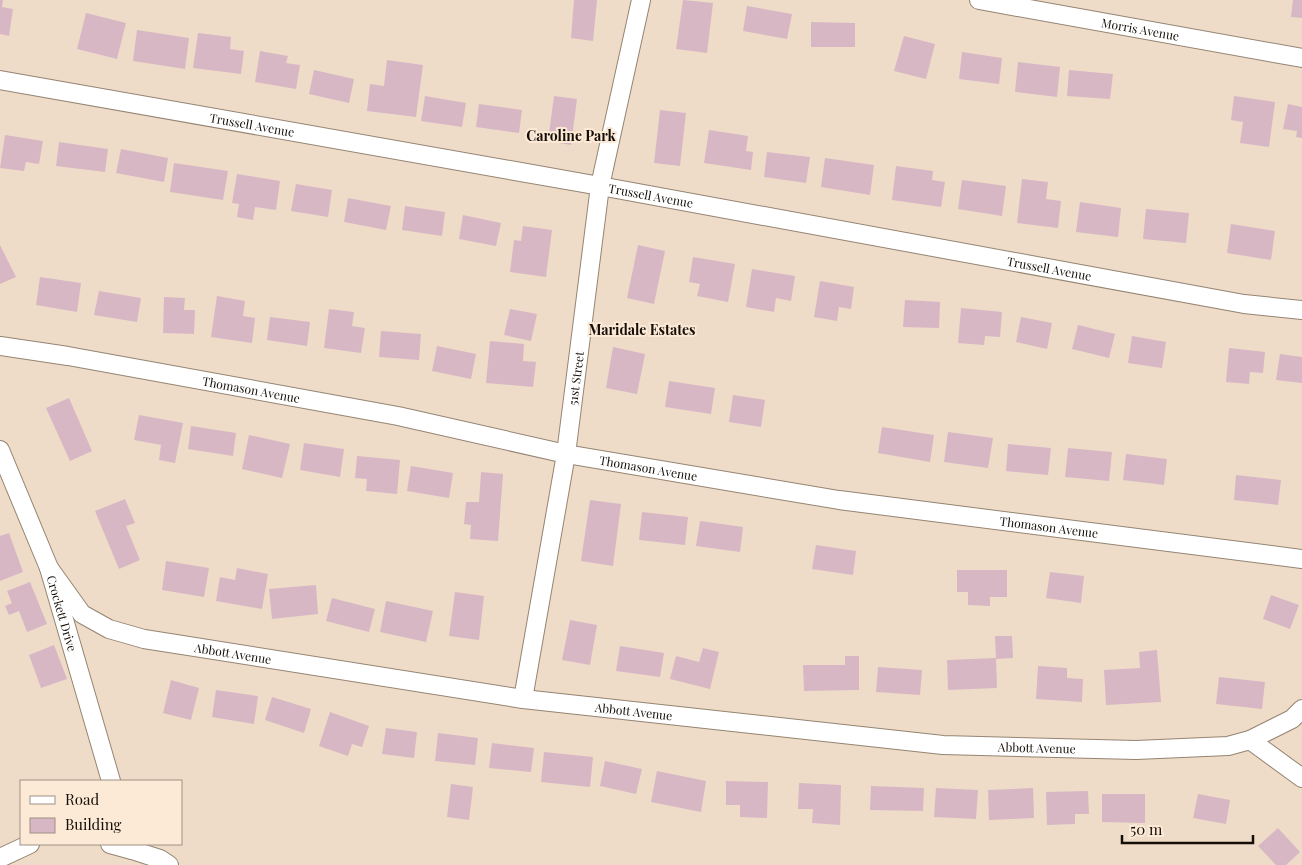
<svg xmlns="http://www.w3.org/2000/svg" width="1302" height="865" font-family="'Playfair Display',serif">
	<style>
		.building { fill: #d8b7c5 }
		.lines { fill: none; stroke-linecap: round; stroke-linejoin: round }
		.street-casing { stroke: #958472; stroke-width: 20 }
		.street { stroke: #fff; stroke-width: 18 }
		.labels { text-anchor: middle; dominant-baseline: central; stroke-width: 4; stroke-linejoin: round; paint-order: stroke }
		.street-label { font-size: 12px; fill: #140e08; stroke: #fce9d6 }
		.neighbourhood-label { font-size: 14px; font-weight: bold; fill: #140e08; stroke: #fce9d6 }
	</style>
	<rect width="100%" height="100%" fill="#eedcc9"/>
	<g class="building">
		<polygon points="0,0 3,0 2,7 13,9 9,36 0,34"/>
		<polygon points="574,0 597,0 593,41 571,38"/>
		<polygon points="683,0 713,3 707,53 676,49"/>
		<polygon points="1293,0 1302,0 1302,18 1291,17"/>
		<polygon points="747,6 792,14 787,39 743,31"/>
		<polygon points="86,13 126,23 117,59 77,49"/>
		<polygon points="811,22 855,23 855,47 811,47"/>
		<polygon points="137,30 189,38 185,69 133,61"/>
		<polygon points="198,33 231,37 230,49 244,51 241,74 193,68"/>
		<polygon points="904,36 935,44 926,79 894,71"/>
		<polygon points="260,51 288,56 286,63 300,65 296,89 255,82"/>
		<polygon points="962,52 1002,58 999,84 959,79"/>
		<polygon points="387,60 423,65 416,117 367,111 370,84 384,86"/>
		<polygon points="1018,62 1060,67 1057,97 1015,92"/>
		<polygon points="314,70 354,79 349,103 309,94"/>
		<polygon points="1069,70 1113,74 1110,99 1067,96"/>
		<polygon points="425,96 466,103 462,127 421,121"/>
		<polygon points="554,96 577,99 571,145 548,141"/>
		<polygon points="1234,96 1275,102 1269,147 1240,143 1243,122 1231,120"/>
		<polygon points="479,104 522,110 519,133 476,127"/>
		<polygon points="1288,104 1302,107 1302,138 1296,137 1297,131 1283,129"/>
		<polygon points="660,110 686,113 680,166 654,163"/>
		<polygon points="709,130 748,136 746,151 753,152 751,170 704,163"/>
		<polygon points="5,135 43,141 39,164 26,162 24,171 0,168"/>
		<polygon points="59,142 108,149 105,172 56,166"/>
		<polygon points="121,149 168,158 164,182 116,173"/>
		<polygon points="767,152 810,157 806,183 764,177"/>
		<polygon points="825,158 874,165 870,195 821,187"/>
		<polygon points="174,163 228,171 223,200 170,192"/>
		<polygon points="896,166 933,171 932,180 945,182 941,207 892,200"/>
		<polygon points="237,174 280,181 276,210 255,207 253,220 237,217 239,204 232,203"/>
		<polygon points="1022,179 1048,182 1046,199 1061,201 1058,228 1017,223"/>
		<polygon points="962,180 1006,186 1002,216 958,209"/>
		<polygon points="296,184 332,190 328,217 291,211"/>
		<polygon points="348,198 391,206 386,230 344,222"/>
		<polygon points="1080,202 1121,208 1118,237 1076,232"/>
		<polygon points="405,206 445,212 442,236 402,230"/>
		<polygon points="1146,209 1189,213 1186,243 1143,239"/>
		<polygon points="463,215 501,223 496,246 459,239"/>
		<polygon points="1231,224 1275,231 1271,260 1227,253"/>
		<polygon points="523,226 552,230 546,277 510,272 514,240 521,241"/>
		<polygon points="0,245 16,277 0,284"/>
		<polygon points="638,245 665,251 654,304 627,298"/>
		<polygon points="693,257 735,264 728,302 697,296 700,284 689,282"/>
		<polygon points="752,269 795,276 791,301 776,298 774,312 746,307"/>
		<polygon points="40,277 81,283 77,312 36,305"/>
		<polygon points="820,281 854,287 851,309 839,307 837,321 814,317"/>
		<polygon points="99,291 141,298 137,322 94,315"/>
		<polygon points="217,296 245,301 243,316 255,318 252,343 211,337"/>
		<polygon points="164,297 185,298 184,310 195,310 194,334 163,333"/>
		<polygon points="905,300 940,302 939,328 903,327"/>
		<polygon points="961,308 1002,312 1000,337 985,336 984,345 958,343"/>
		<polygon points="329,309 354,312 352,326 365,328 361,353 324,348"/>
		<polygon points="510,309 537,314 531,341 504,335"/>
		<polygon points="270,317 310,322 307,346 267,340"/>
		<polygon points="1021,317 1052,323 1047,349 1016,342"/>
		<polygon points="1078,325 1115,334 1109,358 1072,349"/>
		<polygon points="381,331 421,334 419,360 379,357"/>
		<polygon points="1132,336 1166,342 1162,368 1128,363"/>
		<polygon points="490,341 524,344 523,361 536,362 533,387 486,383"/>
		<polygon points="437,346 476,354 471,379 432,371"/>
		<polygon points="613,347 645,354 637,394 606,388"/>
		<polygon points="1229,348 1265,352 1263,373 1250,372 1249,384 1226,382"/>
		<polygon points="1280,354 1302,357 1302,383 1276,380"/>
		<polygon points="669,381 715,388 711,414 665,407"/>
		<polygon points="733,395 765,400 761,427 729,422"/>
		<polygon points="69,398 92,451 70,461 46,408"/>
		<polygon points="139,415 183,423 175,463 159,460 161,445 134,440"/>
		<polygon points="191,426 236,433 233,456 188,449"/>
		<polygon points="882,427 934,435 930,462 878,453"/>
		<polygon points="948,432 993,438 988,468 944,462"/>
		<polygon points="249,435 290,444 282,478 242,469"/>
		<polygon points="304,443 344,449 340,477 300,470"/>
		<polygon points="1008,444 1051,448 1048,475 1006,471"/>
		<polygon points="1068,448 1112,452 1109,481 1065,477"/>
		<polygon points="1126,454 1167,459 1164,485 1123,480"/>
		<polygon points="357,456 400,460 397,494 366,491 367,479 355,478"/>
		<polygon points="411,466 453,473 449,498 407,491"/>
		<polygon points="481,472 503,474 498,541 470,539 471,525 464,524 466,502 479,502"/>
		<polygon points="1236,475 1281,480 1278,505 1234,500"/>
		<polygon points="125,499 135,523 126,526 140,560 119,569 95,511"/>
		<polygon points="590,500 621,504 613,566 581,561"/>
		<polygon points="642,512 688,517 685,545 639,540"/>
		<polygon points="700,521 743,527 740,552 696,546"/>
		<polygon points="9,533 23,572 0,581 0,536"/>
		<polygon points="816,545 856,551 853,575 812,569"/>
		<polygon points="166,561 209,568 204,597 162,590"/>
		<polygon points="237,568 268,574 262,609 216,601 220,577 235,580"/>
		<polygon points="957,570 1007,570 1007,597 990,597 990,606 968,605 968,592 957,592"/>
		<polygon points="1050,572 1084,576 1081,603 1046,598"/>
		<polygon points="30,582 47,624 27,632 19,611 9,615 5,606 12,603 7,591"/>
		<polygon points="316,585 318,614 272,619 269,589"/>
		<polygon points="455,592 484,596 479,640 449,636"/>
		<polygon points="1271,595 1299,605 1290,629 1263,619"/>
		<polygon points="332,598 375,609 369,632 326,621"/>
		<polygon points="386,601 433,611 426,642 380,632"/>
		<polygon points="570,620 597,625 590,665 562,660"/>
		<polygon points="995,636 1012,636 1013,658 996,659"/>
		<polygon points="54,645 67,679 41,688 29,655"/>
		<polygon points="620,646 664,653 660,677 616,671"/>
		<polygon points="703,648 719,652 710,689 670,679 676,656 699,662"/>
		<polygon points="1157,650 1161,702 1106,705 1104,670 1140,668 1139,652"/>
		<polygon points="845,656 859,656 859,690 804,691 803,665 845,665"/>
		<polygon points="996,658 997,688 948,690 947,660"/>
		<polygon points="1038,666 1067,668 1067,678 1083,679 1082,702 1036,699"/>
		<polygon points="878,667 922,670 920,695 876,692"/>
		<polygon points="1219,677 1265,682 1262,709 1216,704"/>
		<polygon points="171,680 199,688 191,720 163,713"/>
		<polygon points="216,690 258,696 254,724 212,717"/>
		<polygon points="272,697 311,709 304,733 265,720"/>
		<polygon points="330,712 369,726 362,747 352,744 348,756 319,746"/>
		<polygon points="386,728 417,732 414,758 382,754"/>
		<polygon points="438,733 478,738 475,765 435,761"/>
		<polygon points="492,743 534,748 531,772 489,768"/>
		<polygon points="544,752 593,757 590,787 541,782"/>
		<polygon points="605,761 642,769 636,794 600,786"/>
		<polygon points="657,771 706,781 701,812 651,802"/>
		<polygon points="726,781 768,782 767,818 740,817 740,805 726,805"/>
		<polygon points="799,783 841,785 840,825 812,823 813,809 798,809"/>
		<polygon points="451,784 473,787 469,820 447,817"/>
		<polygon points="871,786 924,788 923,811 870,810"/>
		<polygon points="936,788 978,790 976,819 934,817"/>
		<polygon points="1033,788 1034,818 989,820 988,790"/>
		<polygon points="1088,791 1089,814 1075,814 1075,824 1047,825 1046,792"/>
		<polygon points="1102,794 1145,794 1145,823 1102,822"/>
		<polygon points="1198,794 1230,800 1226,824 1193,818"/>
		<polygon points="1278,828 1300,852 1286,865 1276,865 1258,846"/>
	</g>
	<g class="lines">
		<defs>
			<g id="street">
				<path id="s1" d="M979,0L1302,58"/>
				<path id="s2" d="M0,80L600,186L1244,304L1302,310"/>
				<path id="s3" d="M0,346L68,356L398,416L566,454L839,500L1302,559"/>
				<path id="s4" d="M0,450L49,568L111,781"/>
				<path id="s5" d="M49,568L82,614L109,629L144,639L523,699L943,745L1136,750L1228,746L1250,740L1292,719L1302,709"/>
				<path id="s6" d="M523,699L566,454L600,186L641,0"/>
				<polyline points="1250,740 1302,778"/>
				<polyline points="110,844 132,850"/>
				<polyline points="130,844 132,850 160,859 169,865"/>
				<polyline points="0,858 30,844"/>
			</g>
		</defs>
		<use href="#street" class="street-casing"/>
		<use href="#street" class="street"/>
	</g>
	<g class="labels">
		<g class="street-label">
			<text stroke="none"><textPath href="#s1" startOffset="164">Morris Avenue</textPath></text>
			<text stroke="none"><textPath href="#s2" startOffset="256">Trussell Avenue</textPath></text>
			<text stroke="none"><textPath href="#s2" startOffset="661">Trussell Avenue</textPath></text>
			<text stroke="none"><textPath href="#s2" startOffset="1066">Trussell Avenue</textPath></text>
			<text stroke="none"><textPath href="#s6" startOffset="325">51st Street</textPath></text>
			<text stroke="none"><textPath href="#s3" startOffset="255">Thomason Avenue</textPath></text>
			<text stroke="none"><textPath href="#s3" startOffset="660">Thomason Avenue</textPath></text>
			<text stroke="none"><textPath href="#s3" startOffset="1065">Thomason Avenue</textPath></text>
			<text stroke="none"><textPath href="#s4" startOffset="175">Crockett Drive</textPath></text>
			<text stroke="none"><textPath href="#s5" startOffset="214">Abbott Avenue</textPath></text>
			<text stroke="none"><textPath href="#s5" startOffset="619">Abbott Avenue</textPath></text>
			<text stroke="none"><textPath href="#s5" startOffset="1024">Abbott Avenue</textPath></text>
		</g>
		<g class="neighbourhood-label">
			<text x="571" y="135">Caroline Park</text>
			<text x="642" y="329">Maridale Estates</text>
		</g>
	</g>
	<rect x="20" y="780" width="162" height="65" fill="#fce9d6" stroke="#9f9184"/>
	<rect x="30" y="796" width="25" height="8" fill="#ffffff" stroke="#9f9184"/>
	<text x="65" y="805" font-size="15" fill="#140e08">Road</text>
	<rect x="30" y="818" width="25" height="15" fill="#d8b7c5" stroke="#9f9184"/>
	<text x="65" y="830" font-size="15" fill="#140e08">Building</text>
	<path d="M1122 835v8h131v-8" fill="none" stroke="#140e08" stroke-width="2.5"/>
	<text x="1130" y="835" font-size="15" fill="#140e08" stroke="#fce9d6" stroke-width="4" paint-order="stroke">50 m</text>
</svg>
